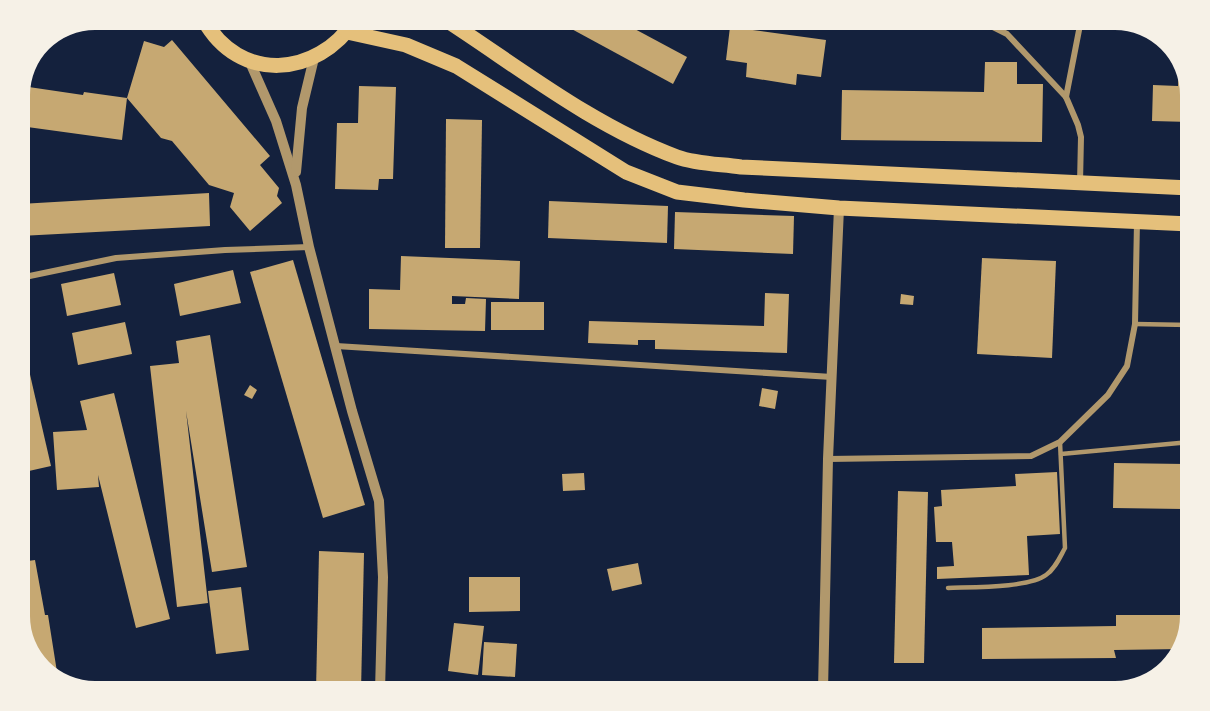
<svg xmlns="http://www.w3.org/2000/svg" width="1210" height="711" font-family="'Fira Sans',sans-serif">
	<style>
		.building { fill: #c6a872 }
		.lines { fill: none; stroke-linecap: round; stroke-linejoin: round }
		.service { stroke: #b1986c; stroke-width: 4.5 }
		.minor { stroke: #b1986c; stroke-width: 6 }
		.tertiary { stroke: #b1986c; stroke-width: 10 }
		.primary { stroke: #e5c07b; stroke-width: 15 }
	</style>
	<rect width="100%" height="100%" fill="#14213d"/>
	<g class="building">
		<polygon points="94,20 141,20 139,30"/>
		<polygon points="555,20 618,20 687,57 673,84"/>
		<polygon points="730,27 826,40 821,77 797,74 796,85 746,77 747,63 726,60"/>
		<polygon points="172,40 270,156 260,165 279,188 277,196 282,203 250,231 230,207 234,193 209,185 172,141 161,138 127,98 144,41 164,47"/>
		<polygon points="1179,55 1190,90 1190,122 1152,121 1153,85 1178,86"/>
		<polygon points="985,62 1017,62 1017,84 1043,84 1042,142 841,140 842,90 984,92"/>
		<polygon points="22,86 83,95 84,92 127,98 122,140 20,126 20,90"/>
		<polygon points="359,86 396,87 393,179 379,179 378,190 335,189 337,123 358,123"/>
		<polygon points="446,119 482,120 480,248 445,248"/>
		<polygon points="209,193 210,226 20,236 20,204"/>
		<polygon points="549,201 668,206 667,243 548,238"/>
		<polygon points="675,212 794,216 793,254 674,249"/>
		<polygon points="401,256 520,261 519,299 452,296 452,304 465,304 466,298 486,299 485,331 369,329 369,289 400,290"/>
		<polygon points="982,258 1056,261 1052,358 977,354"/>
		<polygon points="293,260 365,505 323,518 250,272"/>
		<polygon points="233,270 241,303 180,316 174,284"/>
		<polygon points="114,273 121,305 67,316 61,284"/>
		<polygon points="765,293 789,294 787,353 655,349 655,340 638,340 638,345 588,343 589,321 764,326"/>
		<polygon points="901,294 914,296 913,305 900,304"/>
		<rect x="491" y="302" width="53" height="28"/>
		<polygon points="125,322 132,354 78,365 72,333"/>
		<polygon points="20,331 51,466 20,473"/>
		<polygon points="210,335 247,567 212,572 186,411 208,603 177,607 150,366 179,363 176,341"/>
		<polygon points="250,385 257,390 252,399 244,395"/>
		<polygon points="762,388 778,391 775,409 759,406"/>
		<polygon points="114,393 170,619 136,628 98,475 99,487 57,490 53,432 87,430 80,401"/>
		<polygon points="1185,451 1190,451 1190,496 1184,496 1183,509 1113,508 1114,463 1185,464"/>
		<polygon points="1057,472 1060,534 1027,536 1029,575 937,579 937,567 954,566 952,542 936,542 934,507 942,506 941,490 1016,486 1015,474"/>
		<polygon points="584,473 585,490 563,491 562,474"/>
		<polygon points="25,484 28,500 20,502 20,485"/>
		<polygon points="898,491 928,492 924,663 894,663"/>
		<polygon points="319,551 364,553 361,691 316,691"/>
		<polygon points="35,560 45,615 48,615 57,672 49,674 30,654 20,621 20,562"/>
		<polygon points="638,563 642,584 612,591 607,569"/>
		<polygon points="469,577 520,577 520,611 469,612"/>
		<polygon points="241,587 249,650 216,654 208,591"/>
		<polygon points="1116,615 1186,615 1186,634 1182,649 1114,650 1116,658 982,659 982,628 1116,626"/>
		<polygon points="454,623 484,626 478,675 448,671"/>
		<polygon points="484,642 517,644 515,677 482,675"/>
	</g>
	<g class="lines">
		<g class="service">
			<polyline points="1135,324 1190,325"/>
			<polyline points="1061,454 1190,442"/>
			<path d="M948,588C971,587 1029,588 1046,575C1055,569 1060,557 1065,548L1060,442"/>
		</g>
		<g class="minor">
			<polyline points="979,20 1007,34 1066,97 1078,125 1081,137 1080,183"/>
			<polyline points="996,27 1013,20"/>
			<polyline points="1066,97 1081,20"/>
			<polyline points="20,278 116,258 225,250 309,247"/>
			<polyline points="336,346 832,377"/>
			<polyline points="828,459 1031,456 1060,442 1108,395 1127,366 1135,324 1137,222"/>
		</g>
		<g class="tertiary">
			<polyline points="249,60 276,121 296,185 309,247 352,411 379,501 383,577 380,691"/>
			<polyline points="296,172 302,108 314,58"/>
			<polyline points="823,691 828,459 839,208"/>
		</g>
		<g class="primary">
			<path d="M204,20C239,83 317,78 355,20"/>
			<path d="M446,20C520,68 593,126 677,157C696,164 720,164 741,167L1190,188"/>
			<polyline points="347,32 406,45 456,66 626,172 677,192 744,200 839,208 1190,224"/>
		</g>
	</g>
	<path d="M0 0H1210V711H0ZM95 30H1115A65 65 0 0 1 1180 95V616A65 65 0 0 1 1115 681H95A65 65 0 0 1 30 616V95A65 65 0 0 1 95 30Z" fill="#f6f1e7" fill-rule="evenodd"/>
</svg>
